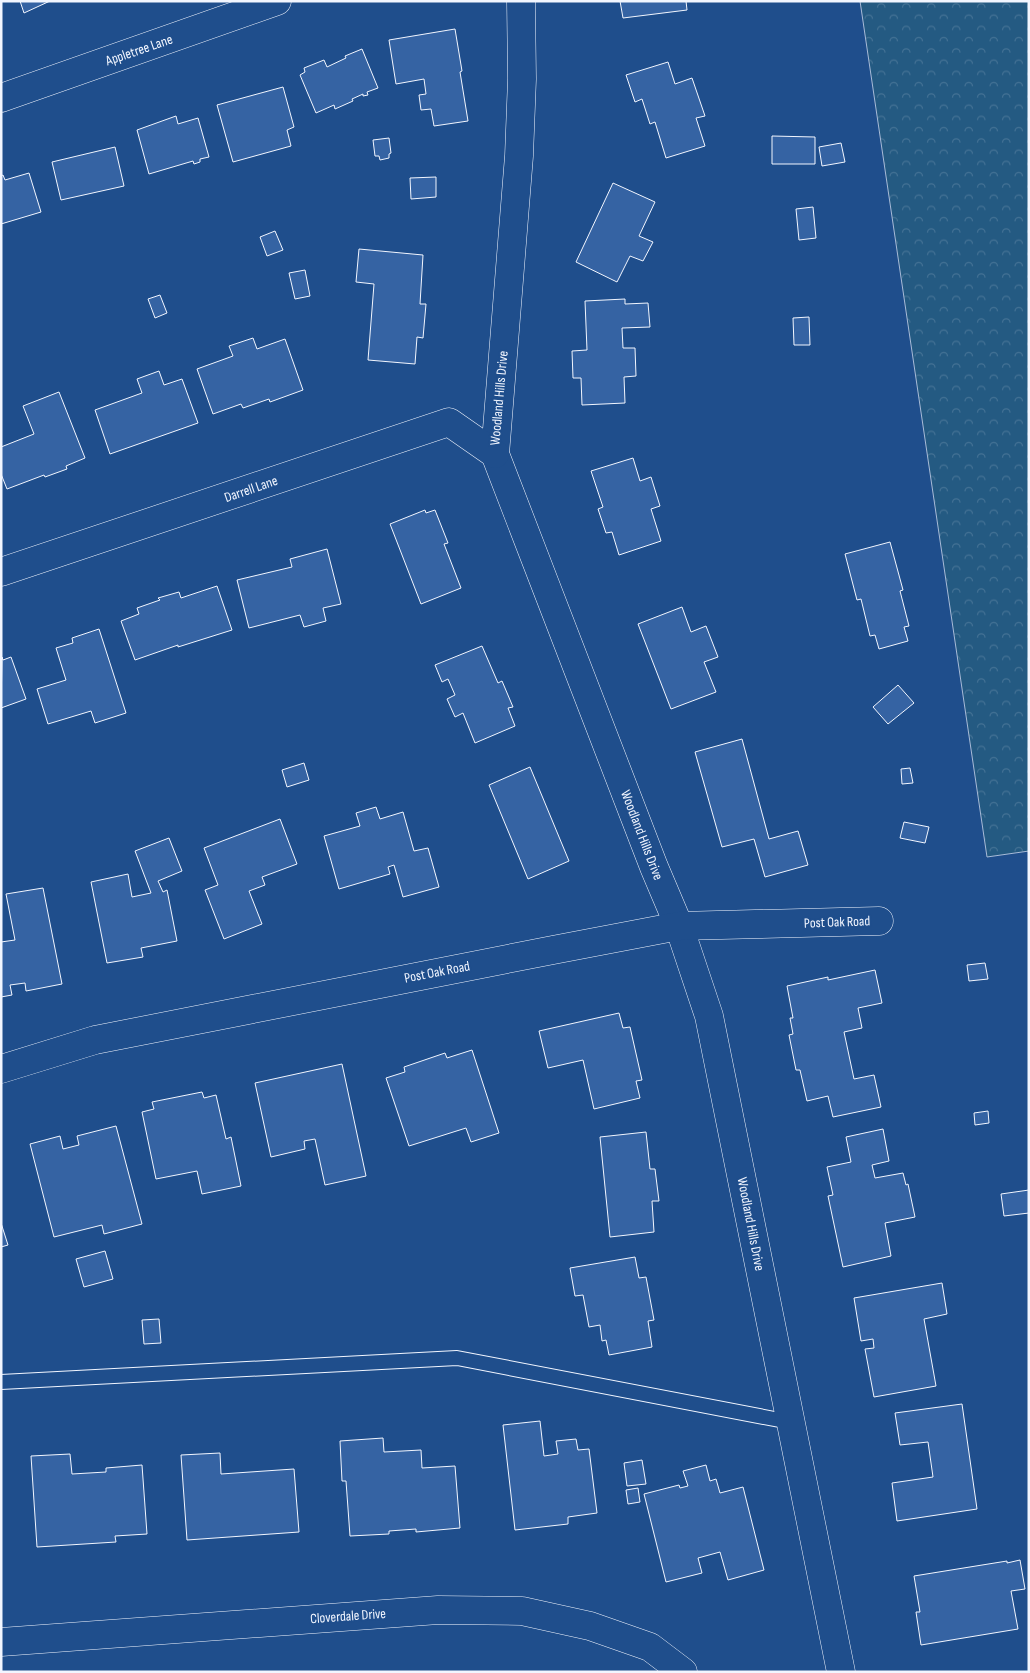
<svg xmlns="http://www.w3.org/2000/svg" width="1030" height="1673" font-family="'Sofia Sans Condensed',sans-serif">
	<style>
		.forest { fill: url(#forest-crowns); stroke: #a8bbd7 }
		.building { fill: #3563a3; stroke: #f2f6ff }
		.lines { fill: none; stroke-linecap: round; stroke-linejoin: round }
		.service-casing { stroke: #f2f6ff; stroke-width: 16 }
		.minor-casing { stroke: #f2f6ff; stroke-width: 29 }
		.service { stroke: #1f4e8c; stroke-width: 14 }
		.minor { stroke: #1f4e8c; stroke-width: 28 }
		.labels { text-anchor: middle; dominant-baseline: central; stroke-width: 4; stroke-linejoin: round; paint-order: stroke }
		.street-label { font-size: 14px; fill: #f2f6ff; stroke: #1f4e8c }
	</style>
	<defs>
		<pattern id="forest-crowns" width="20" height="18" patternUnits="userSpaceOnUse" patternTransform="scale(1.25)"><rect width="20" height="18" fill="#245a82"/><path d="M2 6a3 3 0 1 1 6 0M12 15a3 3 0 1 1 6 0" fill="none" stroke="#447295"/></pattern>
	</defs>
	<rect width="100%" height="100%" fill="#1f4e8c"/>
	<polygon class="forest" points="860,1 1029,1 1029,851 987,857"/>
	<g class="building">
		<polygon points="20,1 50,1 24,13"/>
		<polygon points="620,1 686,1 687,10 623,18"/>
		<polygon points="455,29 462,71 460,72 468,121 434,126 431,109 421,110 419,95 426,94 424,79 396,84 389,40"/>
		<polygon points="362,49 378,88 367,92 368,95 363,96 363,94 352,99 353,101 335,109 334,105 316,113 300,75 305,72 304,68 324,60 327,67 346,58 345,56"/>
		<polygon points="668,62 675,84 692,78 705,116 696,118 705,146 666,158 655,122 650,124 642,99 635,102 626,75"/>
		<polygon points="283,87 294,127 287,130 291,146 233,162 217,105"/>
		<polygon points="176,116 178,124 198,118 209,157 200,159 200,162 194,164 193,161 149,174 137,130"/>
		<polygon points="772,136 815,137 815,164 772,164"/>
		<polygon points="389,138 391,153 389,154 389,158 380,160 379,156 375,156 373,140"/>
		<polygon points="841,143 845,162 822,166 819,147"/>
		<polygon points="115,147 124,186 61,200 52,162"/>
		<polygon points="29,173 41,212 1,224 1,176 3,175 5,180"/>
		<polygon points="436,177 436,197 411,199 410,178"/>
		<polygon points="613,183 655,202 639,236 653,242 643,261 630,256 617,282 576,262"/>
		<polygon points="813,207 816,238 799,240 796,209"/>
		<polygon points="275,231 283,250 267,256 260,237"/>
		<polygon points="359,249 423,255 420,304 426,304 423,338 417,337 415,364 368,360 374,284 356,282"/>
		<polygon points="305,270 310,296 295,299 289,273"/>
		<polygon points="160,295 167,313 155,318 148,299"/>
		<polygon points="625,299 625,304 648,303 650,327 622,328 623,348 635,348 636,376 624,377 625,403 582,405 581,378 573,378 572,351 587,350 585,301"/>
		<polygon points="809,317 810,345 794,345 793,318"/>
		<polygon points="253,338 257,349 285,339 303,390 270,402 269,399 243,408 241,404 213,414 197,369 233,356 229,346"/>
		<polygon points="159,371 164,385 182,379 198,423 110,454 95,410 142,393 137,379"/>
		<polygon points="59,392 85,458 66,466 67,469 45,477 44,475 7,489 1,474 1,447 34,434 23,406"/>
		<polygon points="633,458 640,481 651,477 660,506 651,509 661,541 619,555 612,532 606,533 598,509 603,507 591,471"/>
		<polygon points="425,510 426,513 435,510 448,543 444,544 461,588 421,604 390,524"/>
		<polygon points="890,542 903,590 900,591 909,626 904,627 908,641 879,649 875,635 870,636 861,599 857,600 845,554"/>
		<polygon points="327,549 341,604 323,608 326,621 304,627 300,615 249,628 237,580 292,567 290,559"/>
		<polygon points="217,586 232,630 178,647 178,645 135,660 121,621 139,614 137,608 160,600 158,598 179,592 181,598"/>
		<polygon points="682,607 691,632 706,626 718,657 704,662 716,692 671,709 638,624"/>
		<polygon points="99,629 126,713 95,723 91,711 48,724 37,689 66,680 56,648 73,643 72,638"/>
		<polygon points="482,646 498,683 502,681 513,707 508,708 515,726 475,743 463,713 455,717 447,699 455,695 448,679 442,682 435,665"/>
		<polygon points="2,657 3,660 11,657 26,699 1,708"/>
		<polygon points="898,685 914,703 888,724 873,707"/>
		<polygon points="742,739 769,839 798,831 808,865 765,877 754,839 722,847 695,752"/>
		<polygon points="304,763 309,780 287,787 282,770"/>
		<polygon points="530,767 569,861 528,879 489,785"/>
		<polygon points="910,768 913,783 902,784 901,769"/>
		<polygon points="376,807 380,819 403,812 414,851 428,848 439,887 403,897 394,865 388,867 390,874 339,889 324,836 360,826 356,813"/>
		<polygon points="280,819 297,864 262,877 265,885 249,891 262,924 224,939 205,890 218,885 204,848"/>
		<polygon points="904,822 929,827 925,843 900,838"/>
		<polygon points="169,838 182,871 158,881 163,892 167,890 177,941 141,948 143,957 107,963 91,882 128,874 132,897 151,893 135,851"/>
		<polygon points="43,888 62,984 26,991 25,983 10,985 12,995 1,997 1,942 15,940 6,894"/>
		<polygon points="985,963 988,979 969,981 967,965"/>
		<polygon points="875,970 882,1003 858,1008 862,1028 844,1032 854,1079 874,1075 881,1107 833,1117 828,1096 807,1101 800,1070 796,1070 789,1035 793,1034 790,1018 793,1018 787,986 828,977 828,980"/>
		<polygon points="619,1013 623,1028 630,1027 642,1080 636,1081 640,1098 594,1109 583,1060 548,1068 539,1031"/>
		<polygon points="472,1050 499,1133 471,1142 466,1128 409,1146 386,1078 405,1072 404,1067 445,1053 447,1058"/>
		<polygon points="342,1064 366,1176 325,1185 315,1139 304,1141 305,1149 271,1157 255,1083"/>
		<polygon points="202,1092 204,1098 216,1095 226,1139 231,1137 241,1186 202,1194 197,1171 156,1179 142,1112 154,1109 152,1102"/>
		<polygon points="988,1111 989,1123 975,1125 974,1113"/>
		<polygon points="116,1126 142,1224 104,1234 102,1225 54,1237 30,1144 60,1136 63,1149 79,1145 77,1136"/>
		<polygon points="883,1129 889,1161 872,1165 875,1178 903,1173 906,1185 908,1184 915,1217 885,1223 891,1256 843,1267 828,1196 833,1195 827,1167 851,1162 846,1137"/>
		<polygon points="646,1132 650,1169 655,1169 659,1201 652,1201 654,1232 610,1237 600,1137"/>
		<polygon points="1029,1190 1029,1213 1004,1216 1001,1194"/>
		<polygon points="1,1223 8,1245 1,1247"/>
		<polygon points="105,1251 113,1279 84,1287 76,1259"/>
		<polygon points="635,1257 639,1278 646,1277 654,1320 648,1321 652,1347 609,1355 606,1340 602,1341 600,1325 589,1327 583,1295 575,1296 570,1268"/>
		<polygon points="942,1283 947,1314 924,1319 936,1386 874,1397 865,1349 874,1348 873,1339 861,1341 854,1298"/>
		<polygon points="159,1319 161,1343 144,1344 142,1320"/>
		<polygon points="962,1404 977,1509 897,1521 892,1483 933,1477 928,1442 900,1445 895,1413"/>
		<polygon points="540,1421 544,1456 558,1454 556,1441 576,1439 578,1450 589,1449 597,1513 568,1517 568,1524 515,1530 503,1425"/>
		<polygon points="383,1438 384,1452 421,1450 422,1468 455,1466 460,1528 416,1532 416,1529 389,1531 389,1534 350,1536 346,1481 342,1481 340,1441"/>
		<polygon points="220,1453 221,1474 294,1469 299,1532 187,1540 181,1455"/>
		<polygon points="70,1454 72,1474 106,1472 106,1468 142,1465 147,1534 115,1536 116,1542 37,1547 31,1456"/>
		<polygon points="642,1460 646,1484 627,1486 624,1463"/>
		<polygon points="706,1465 710,1481 716,1479 720,1493 743,1487 764,1570 728,1580 720,1552 698,1558 702,1573 666,1582 644,1494 679,1485 680,1488 688,1486 683,1471"/>
		<polygon points="638,1488 640,1502 628,1504 626,1490"/>
		<polygon points="1020,1560 1025,1589 1011,1591 1018,1629 921,1645 916,1612 920,1612 914,1576 1007,1561 1007,1563"/>
	</g>
	<g class="lines">
		<defs>
			<polyline id="service" points="1,1382 457,1358 790,1422"/>
			<g id="minor">
				<polyline points="521,1 522,79 519,156 495,454 654,867 679,926 709,1016 841,1672"/>
				<polyline points="1,98 277,1"/>
				<polyline points="1,572 449,422 495,454"/>
				<polyline points="1,1069 95,1040 553,950 679,926 879,921"/>
				<polyline points="1,1642 438,1610 522,1611 590,1626 650,1647 683,1672"/>
			</g>
		</defs>
		<use href="#service" class="service-casing"/>
		<use href="#minor" class="minor-casing"/>
		<use href="#service" class="service"/>
		<use href="#minor" class="minor"/>
	</g>
	<g class="labels">
		<g class="street-label">
			<text transform="translate(139 50) rotate(-19)">Appletree Lane</text>
			<text transform="translate(499 398) rotate(-85)">Woodland Hills Drive</text>
			<text transform="translate(251 489) rotate(-19)">Darrell Lane</text>
			<text transform="translate(642 835) rotate(69)">Woodland Hills Drive</text>
			<text transform="translate(837 922) rotate(-2)">Post Oak Road</text>
			<text transform="translate(437 972) rotate(-11)">Post Oak Road</text>
			<text transform="translate(751 1224) rotate(79)">Woodland Hills Drive</text>
			<text transform="translate(348 1616) rotate(-4)">Cloverdale Drive</text>
		</g>
	</g>
	<rect width="1030" height="1673" fill="none" stroke="#f2f6ff" stroke-width="5"/>
</svg>
